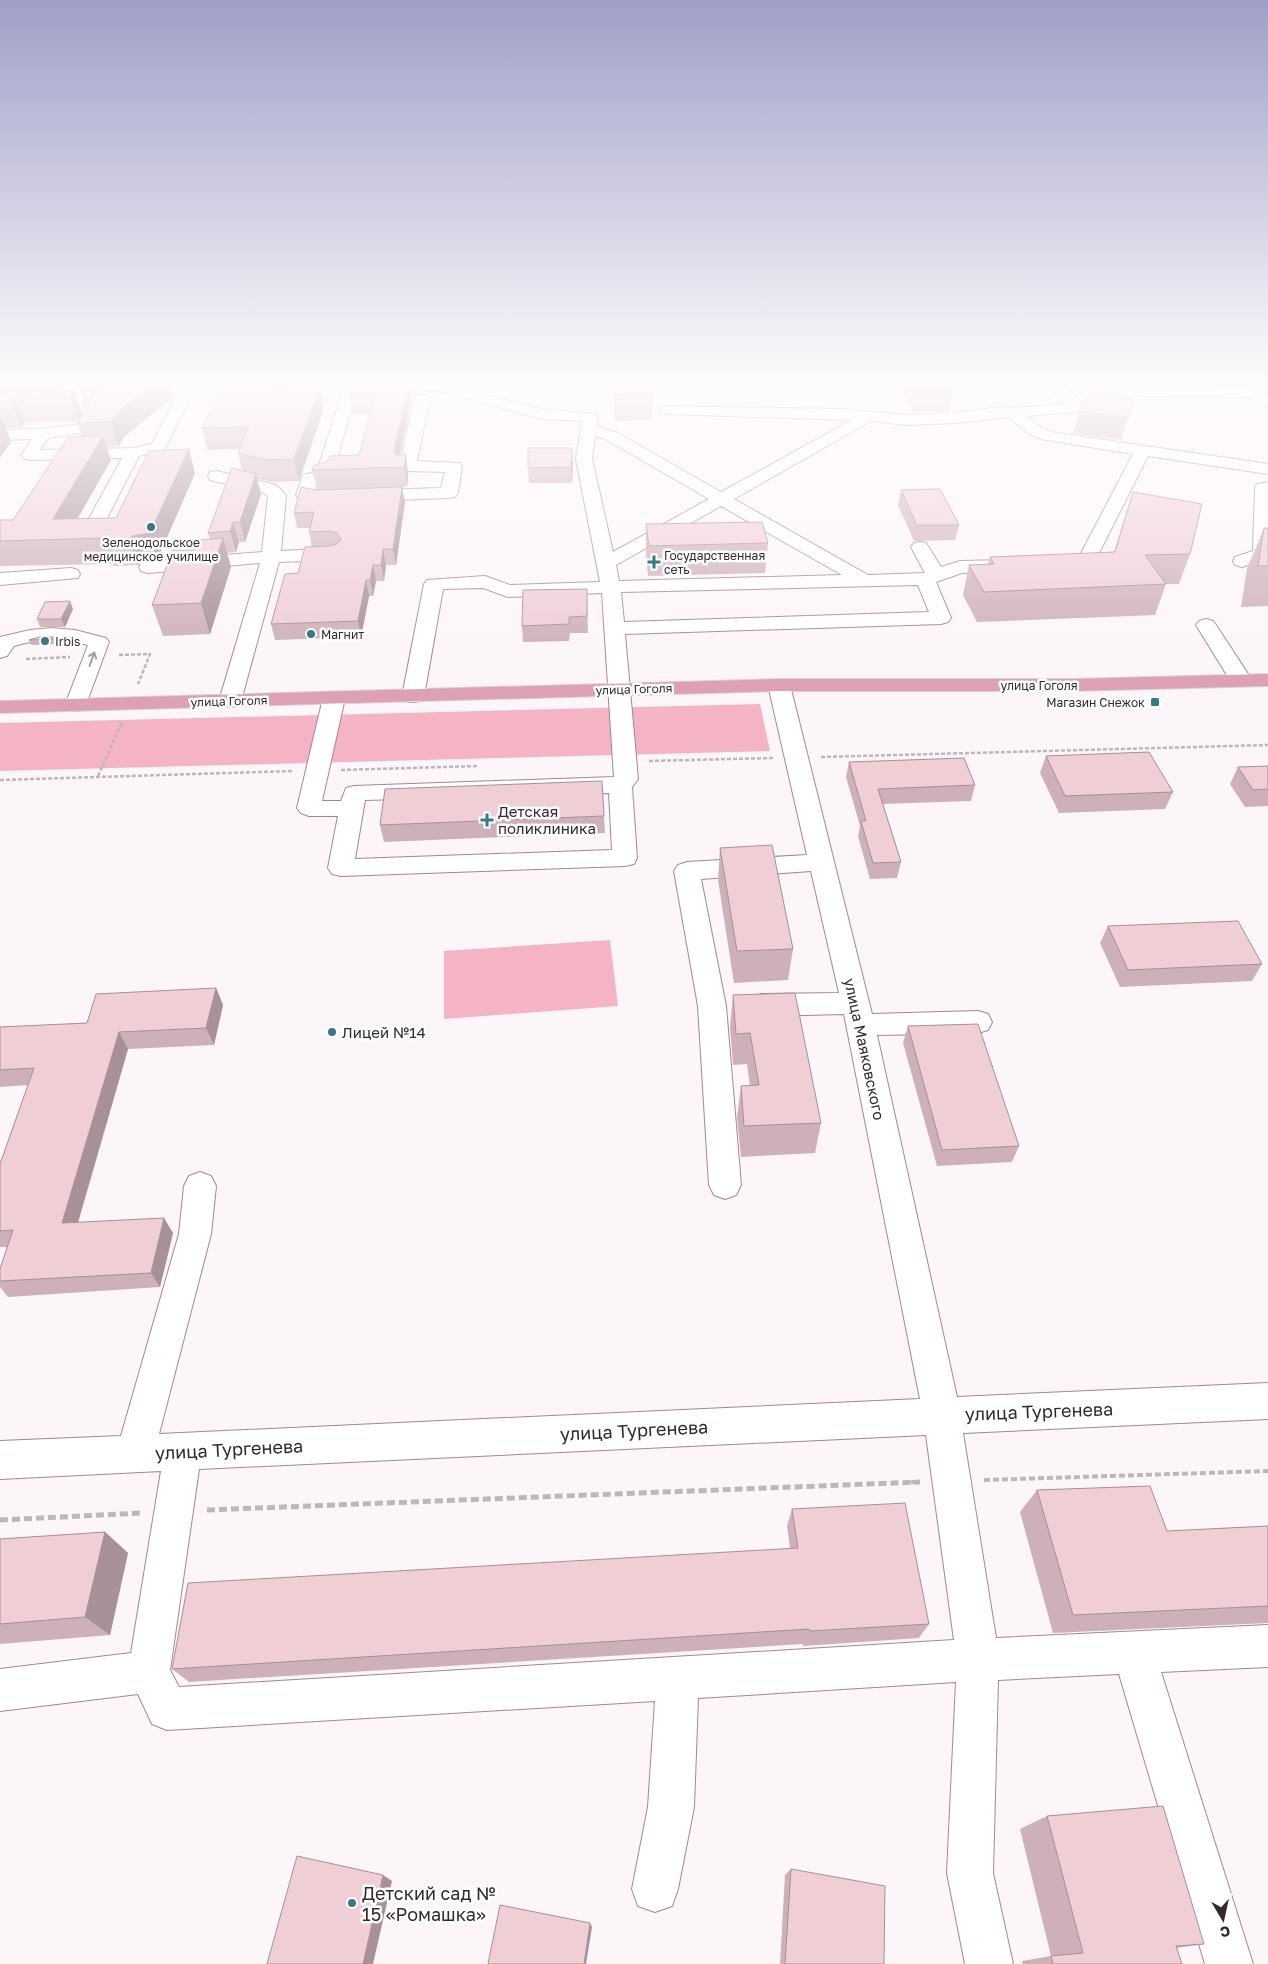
<svg xmlns="http://www.w3.org/2000/svg" width="1268" height="1964" font-family="'Golos Text',sans-serif">
	<style>
		.green { fill: #f5b4c5 }
		.lines { fill: none; stroke-linecap: round; stroke-linejoin: round }
		.minor-casing { stroke: #a5868e; stroke-width: 2 }
		.major-casing { stroke: #d6d4d5; stroke-width: 2 }
		.path-far3 { stroke: #beb6b8; stroke-width: 2; stroke-dasharray: 3 1; stroke-linecap: butt }
		.path-far2 { stroke: #beb6b8; stroke-width: 2.5; stroke-dasharray: 4 2; stroke-linecap: butt }
		.path-far1 { stroke: #beb6b8; stroke-width: 4; stroke-dasharray: 6 3; stroke-linecap: butt }
		.path { stroke: #beb6b8; stroke-width: 5; stroke-dasharray: 8 4; stroke-linecap: butt }
		.minor { fill: #fff; fill-rule: evenodd }
		.major { fill: #dea0b4; fill-rule: evenodd }
		.wall { fill: #ceb1b8 }
		.shaded-wall { fill: #a79096 }
		.building { fill: #efced6; stroke: #a79096 }
		.oneway { stroke: #a49ea0 }
		.poi-dot { fill: #347a87; stroke: #fff; stroke-width: 2 }
		.labels { text-anchor: middle; dominant-baseline: central; stroke-width: 5; stroke-linejoin: round; paint-order: stroke }
		.far-poi-label { font-size: 12px; fill: #34282b; stroke: #fff; text-anchor: start }
		.far-street-label { font-size: 12px; fill: #34282b; stroke: #fff }
		.poi-label { font-size: 15px; fill: #34282b; stroke: #fff; text-anchor: start }
		.street-label { font-size: 15px; fill: #34282b; stroke: #fff }
		.near-street-label { font-size: 18px; fill: #34282b; stroke: #fff }
		.near-poi-label { font-size: 18px; fill: #34282b; stroke: #fff; text-anchor: start }
	</style>
	<rect width="100%" height="100%" fill="#fdf6f8"/>
	<g class="green">
		<polygon points="760,704 770,751 0,771 0,723"/>
		<polygon points="610,940 618,1006 444,1019 444,951"/>
	</g>
	<g class="lines">
		<defs>
			<g id="minor">
				<polygon points="82,381 96,381 82,406 102,409 105,412 91,431 48,438 40,450 133,448 152,444 183,381 197,381 166,447 164,450 139,456 104,524 101,528 95,529 89,528 86,524 122,458 29,460 23,458 21,455 32,439 0,440 0,430 43,429 80,424 87,415 67,412 64,409"/>
				<polygon points="287,381 301,381 306,391 304,394 294,394"/>
				<path d="M341,381H355L356,384L396,381L440,383L541,409L595,414L598,417L596,427L616,432L721,492L852,420L667,414L662,412L659,409L662,406L841,409L907,415L955,413L1001,407L1012,408L1065,404L1045,381H1060L1085,407L1082,410L1077,412L1026,416L1040,427L1051,432L1268,464V474L1148,456L1091,569L1084,571L1052,569L1050,565L1052,561L1078,559L1133,454L1041,439L1028,433L1008,417L955,423L907,425L871,421L734,499L868,575L925,573L911,547L914,543L920,542L926,543L941,567L960,561L1006,560L1013,562L1015,566L1013,570L962,573L936,582L951,618L948,622L941,624L625,634L638,779L632,787L637,858L634,864L625,866L341,876L332,874L328,868L338,816H309L301,813L297,808L323,698L326,693L334,692L342,693L345,698L322,801H341L346,788L354,786L614,777L602,593L508,597L483,588L443,589L424,696L421,701L413,702L405,701L402,696L424,584L427,580L485,576L510,585L600,582L576,459L582,421L541,419L440,391L402,389L356,393L332,476L330,480L317,483L314,492L441,488L445,472L408,471L402,470L400,466L414,398L417,395H427L430,398L417,461L460,463L462,467L458,493L455,497L449,498L318,503L299,499L296,495L303,475L317,472L343,389ZM595,436L605,439L709,499L613,552L592,459ZM721,506L842,575L619,581L616,565ZM918,585L929,612L624,622L621,592ZM609,793L612,850L355,859L365,800Z"/>
				<polygon points="1124,381 1139,381 1144,388 1248,389 1268,396 1268,406 1246,397 1140,396 1135,395"/>
				<polygon points="216,471 276,485 286,495 281,551 333,548 339,550 342,554 339,558 333,560 279,562 241,701 238,706 230,707 222,706 219,701 260,563 148,573 141,571 139,567 141,563 148,561 262,552 268,496 264,493 210,480 208,476 210,472"/>
				<polygon points="1268,482 1268,558 1242,567 1235,565 1233,561 1235,557 1253,551 1255,488 1257,484"/>
				<polygon points="71,568 78,570 80,574 78,578 0,585 0,573"/>
				<polygon points="1206,619 1213,621 1216,625 1252,680 1248,684 1241,686 1234,684 1230,680 1196,625 1199,621"/>
				<path d="M52,628L75,630L106,638L109,642L84,710L76,711L68,710L65,705L88,645C63,639 38,639 14,646L7,656L0,658V637L30,630Z"/>
				<path d="M779,679L786,681L790,685L872,1014L978,1011L988,1014L992,1022L988,1030L978,1033L877,1035L957,1397L1268,1383V1419L963,1433L996,1638L1268,1625V1667L1161,1672L1253,1964H1205L1119,1674L998,1680L993,1873L1013,1964H965L947,1873L956,1682L698,1698L694,1807L678,1889L672,1906L655,1912L638,1906L632,1889L648,1807L655,1701L167,1730L152,1724L138,1694L0,1711V1669L131,1653L161,1471L0,1479V1441L121,1436L179,1234L184,1186L189,1176L200,1172L211,1176L216,1186L211,1234L159,1434L920,1399L844,1014L761,1016L751,1012L747,1005L751,998L761,994L839,993L811,871L701,879L726,1006L741,1185L736,1195L725,1199L714,1195L709,1185L698,1006L674,871L678,865L687,862L807,855L768,685L772,681ZM926,1435L954,1640L179,1687L170,1670L199,1469Z"/>
			</g>
			<polygon id="major" points="1268,674 1268,686 1072,691 779,691 0,713 0,701 779,679 1072,679"/>
		</defs>
		<use href="#minor" class="minor-casing"/>
		<use href="#major" class="major-casing"/>
		<g class="path-far3">
			<polyline points="316,382 329,382"/>
			<polyline points="208,385 225,385"/>
		</g>
		<g class="path-far2">
			<polyline points="119,655 150,654 138,684"/>
			<polyline points="26,659 70,657"/>
			<polyline points="821,757 1268,745"/>
			<polyline points="649,761 773,758"/>
			<polyline points="341,770 478,766"/>
			<polyline points="98,776 122,722"/>
			<polyline points="0,780 293,771"/>
		</g>
		<g class="path-far1">
			<polyline points="984,1480 1268,1471"/>
			<polyline points="911,1482 920,1482"/>
		</g>
		<g class="path">
			<polyline points="207,1510 920,1482"/>
			<polyline points="0,1520 141,1513"/>
		</g>
		<use href="#minor" class="minor"/>
		<use href="#major" class="major"/>
	</g>
	<g class="wall">
		<polygon points="0,381 64,381 65,385 61,391 74,390 82,413 88,404 85,404 78,381 169,381 174,396 124,437 119,446 106,447 111,460 77,518 116,518 195,473 158,558 140,561 138,565 113,566 113,564 0,566 0,520 13,520 82,437 77,422 39,422 24,423 21,428 6,428 11,442 0,458"/>
		<polygon points="224,381 284,381 285,387 324,408 299,481 272,482 257,479 261,494 245,542 239,542 236,552 227,553 231,567 210,634 163,636 152,605 196,550 210,539 208,533 242,471 238,453 239,449 207,450 202,428"/>
		<polygon points="613,381 650,381 653,393 652,420 615,421"/>
		<polygon points="901,381 953,381 954,384 949,411 913,413 900,388"/>
		<polygon points="1085,381 1129,381 1127,387 1091,389"/>
		<polygon points="1141,381 1268,381 1268,390 1267,389 1191,386 1145,386"/>
		<polygon points="384,384 411,402 400,455 406,454 408,474 407,487 402,487 405,502 396,565 386,565 384,581 376,581 373,596 369,596 361,637 275,640 271,624 312,547 309,532 310,528 297,528 294,513 317,490 312,470 359,455 370,414 353,414 350,395"/>
		<polygon points="1134,399 1121,440 1073,433 1079,411"/>
		<polygon points="573,463 572,483 529,483 528,468"/>
		<polygon points="901,490 959,525 955,540 914,541 898,505"/>
		<polygon points="1133,492 1190,554 1179,584 1166,584 1155,615 977,622 963,595 969,565 988,564 990,557 1114,552"/>
		<polygon points="646,524 768,543 765,573 648,576 646,553"/>
		<polygon points="1264,528 1268,528 1268,606 1241,607 1247,568"/>
		<polygon points="587,589 588,633 570,633 569,641 523,642 522,626"/>
		<polygon points="73,609 65,627 40,627 37,619"/>
		<polygon points="55,637 57,643 57,644 31,645 29,640"/>
		<polygon points="1046,756 1173,792 1165,809 1059,813 1040,773"/>
		<polygon points="849,762 975,785 971,801 883,804 901,862 897,878 870,879 858,836 860,826 846,777"/>
		<polygon points="1268,766 1268,806 1245,807 1230,784 1238,767"/>
		<polygon points="604,816 605,833 384,842 380,825"/>
		<polygon points="720,848 793,949 788,980 734,983 718,880"/>
		<polygon points="1108,926 1262,964 1252,981 1120,987 1100,943"/>
		<polygon points="216,988 223,1005 214,1045 128,1049 78,1223 173,1233 160,1287 8,1297 0,1287 0,1269 7,1247 0,1247 0,1164 28,1085 0,1087 0,1027 87,1023"/>
		<polygon points="733,995 821,1123 815,1153 741,1157 737,1117 741,1086 750,1086 747,1064 733,1065 730,1027"/>
		<polygon points="908,1026 1019,1146 1012,1162 937,1166 903,1043"/>
		<polygon points="1037,1490 1167,1531 1268,1526 1268,1623 1053,1633 1020,1512"/>
		<polygon points="792,1509 929,1624 919,1638 803,1646 803,1644 189,1682 172,1669 790,1548 787,1526"/>
		<polygon points="105,1532 128,1553 110,1635 0,1644 0,1539"/>
		<polygon points="1047,1816 1204,1944 1177,1948 1182,1964 1023,1964 1022,1961 1051,1956 1020,1829"/>
		<polygon points="791,1869 884,1964 780,1964 785,1875"/>
	</g>
	<g class="shaded-wall">
		<polygon points="44,381 64,381 65,385 58,396 49,396"/>
		<polygon points="156,381 169,381 174,396 124,437 119,446 111,422 116,413"/>
		<polygon points="279,381 284,381 286,391 277,388"/>
		<polygon points="409,383 411,402 398,466 395,455 395,446"/>
		<polygon points="320,387 324,408 299,481 294,459"/>
		<polygon points="74,390 83,417 79,422 70,396"/>
		<polygon points="14,397 24,423 21,428 11,401"/>
		<polygon points="1,415 11,442 0,458 0,416"/>
		<polygon points="103,436 111,460 66,539 53,519"/>
		<polygon points="572,448 573,463 572,483 571,467"/>
		<polygon points="189,449 195,473 158,558 140,561 138,565 129,540"/>
		<polygon points="406,454 408,474 407,487 404,467"/>
		<polygon points="256,474 261,494 245,542 240,522"/>
		<polygon points="402,487 405,502 396,565 393,549"/>
		<polygon points="233,522 239,542 236,552 230,531"/>
		<polygon points="223,538 231,567 210,634 201,603"/>
		<polygon points="383,549 386,565 384,581 381,565"/>
		<polygon points="373,565 376,581 373,596 370,580"/>
		<polygon points="366,580 369,596 361,637 358,621"/>
		<polygon points="70,601 73,609 65,627 61,619"/>
		<polygon points="55,637 57,643 57,644 54,639"/>
		<polygon points="216,988 223,1005 214,1045 206,1028"/>
		<polygon points="119,1032 128,1049 73,1239 62,1223"/>
		<polygon points="164,1218 173,1233 160,1287 151,1273"/>
		<polygon points="105,1532 128,1553 110,1635 85,1617"/>
		<polygon points="383,1875 392,1881 373,1964 363,1964"/>
		<polygon points="590,1923 592,1927 586,1964 584,1964"/>
	</g>
	<g class="building">
		<polygon points="82,381 156,381 116,413 111,422 77,423 99,387 94,383"/>
		<polygon points="224,381 279,381 277,388 320,387 294,459 267,460 238,453 249,427 202,428"/>
		<polygon points="354,381 380,381 380,384 409,383 395,446 395,455 406,454 404,467 312,470 314,465 327,462 330,456 359,455 375,395 350,395"/>
		<polygon points="614,381 650,381 653,393 615,394"/>
		<polygon points="915,381 953,381 954,384 918,386"/>
		<polygon points="74,390 70,396 29,396 14,397 11,401 0,401 0,393"/>
		<polygon points="1090,391 1134,399 1128,418 1079,411"/>
		<polygon points="103,436 53,519 116,518 149,451 189,449 150,533 132,536 129,540 104,541 105,538 0,541 0,520 13,520 68,437"/>
		<polygon points="528,448 572,448 571,467 528,468"/>
		<polygon points="232,468 256,474 240,522 233,522 230,531 208,533"/>
		<polygon points="301,487 315,490 402,487 393,549 383,549 381,565 373,565 370,580 366,580 358,621 271,624 285,574 298,573 305,547 330,546 337,544 341,539 337,533 330,531 309,532 314,512 294,513"/>
		<polygon points="940,489 959,525 917,525 901,490"/>
		<polygon points="1133,492 1202,504 1190,554 1145,555 1166,584 984,592 969,565 994,564 990,557 1115,552"/>
		<polygon points="762,522 768,543 649,546 646,524"/>
		<polygon points="1264,528 1268,528 1268,566 1258,566"/>
		<polygon points="223,538 201,603 152,605 173,550 196,550 200,540"/>
		<polygon points="587,589 587,616 569,617 569,624 522,626 523,590"/>
		<polygon points="70,601 61,619 37,619 45,602"/>
		<polygon points="39,637 55,637 54,639 29,640"/>
		<polygon points="1149,752 1173,792 1065,796 1046,756"/>
		<polygon points="964,758 975,785 878,789 901,862 873,863 861,821 866,821 849,762"/>
		<polygon points="1268,766 1268,789 1253,790 1238,767"/>
		<polygon points="602,781 604,816 380,825 385,789"/>
		<polygon points="772,845 793,949 737,951 720,848"/>
		<polygon points="1238,921 1262,964 1128,970 1108,926"/>
		<polygon points="216,988 206,1028 119,1032 62,1223 164,1218 151,1273 0,1281 0,1269 13,1230 0,1231 0,1164 34,1068 0,1070 0,1027 87,1023 96,994"/>
		<polygon points="795,993 821,1123 744,1126 741,1086 759,1085 750,1033 736,1034 733,995"/>
		<polygon points="978,1024 1019,1146 942,1150 908,1026"/>
		<polygon points="1150,1486 1167,1531 1268,1526 1268,1606 1073,1615 1037,1490"/>
		<polygon points="905,1503 929,1624 810,1631 809,1629 172,1669 188,1583 798,1548 792,1509"/>
		<polygon points="105,1532 85,1617 0,1624 0,1539"/>
		<polygon points="1163,1806 1204,1944 1176,1946 1182,1964 1053,1964 1051,1956 1083,1953 1047,1816"/>
		<polygon points="297,1856 383,1875 363,1964 267,1964"/>
		<polygon points="791,1869 885,1886 884,1964 785,1964"/>
		<polygon points="500,1905 590,1923 584,1964 488,1964"/>
	</g>
	<defs><path id="oneway-shaft" d="M-6 0H5M1.5-3L5.5 0L1.5 3" fill="none" stroke-width="1.6" stroke-linecap="round" stroke-linejoin="round" transform="scale(1.25)"/></defs>
	<use class="oneway" href="#oneway-shaft" transform="translate(92 659) rotate(-70)"/>
	<linearGradient id="sky" x2="0" y2="1"><stop stop-color="#9f9fc8"/><stop offset="0.58" stop-color="#fefbfc"/><stop offset="1" stop-color="#fefbfc" stop-opacity="0"/></linearGradient>
	<rect width="1268" height="656" fill="url(#sky)"/>
	<g class="poi-dot">
		<circle cx="151" cy="527" r="5"/>
		<path d="M651.5 554.5h5v5h5v5h-5v5h-5v-5h-5v-5h5z"/>
		<circle cx="311" cy="634" r="5"/>
		<circle cx="45" cy="641" r="5"/>
		<rect x="1150" y="697" width="10" height="10" rx="2.5"/>
		<path d="M484.5 812.5h5v5h5v5h-5v5h-5v-5h-5v-5h5z"/>
		<circle cx="332" cy="1032" r="5"/>
		<circle cx="352" cy="1903" r="5"/>
	</g>
	<g class="labels">
		<g class="far-poi-label">
			<text x="151" y="542" text-anchor="middle">Зеленодольское<tspan x="151" dy="14">медицинское училище</tspan></text>
			<text x="664" y="555">Государственная<tspan x="664" dy="14">сеть</tspan></text>
			<text x="321" y="634">Магнит</text>
			<text x="55" y="641">Irbis</text>
			<text x="1145" y="702" text-anchor="end">Магазин Снежок</text>
		</g>
		<g class="far-street-label">
			<text x="1039" y="685">улица Гоголя</text>
			<text transform="translate(634 689) rotate(-2)">улица Гоголя</text>
			<text transform="translate(229 701) rotate(-2)">улица Гоголя</text>
		</g>
		<g class="poi-label">
			<text x="498" y="811">Детская<tspan x="498" dy="17">поликлиника</tspan></text>
			<text x="342" y="1032">Лицей №14</text>
		</g>
		<g class="street-label">
			<text transform="translate(865 1049) rotate(78)">улица Маяковского</text>
		</g>
		<g class="near-street-label">
			<text transform="translate(1039 1411) rotate(-2)">улица Тургенева</text>
			<text transform="translate(634 1430) rotate(-3)">улица Тургенева</text>
			<text transform="translate(229 1449) rotate(-3)">улица Тургенева</text>
		</g>
		<g class="near-poi-label">
			<text x="362" y="1893">Детский сад №<tspan x="362" dy="21">15 «Ромашка»</tspan></text>
		</g>
	</g>
	<g transform="translate(1223 1919) rotate(171)" stroke="#ffffff" stroke-width="4" paint-order="stroke">
	<path d="M0-4L9 19L0 12L-9 19Z" fill="#34282b"/>
	<text y="-8" font-size="14" font-weight="bold" text-anchor="middle" fill="#34282b">С</text>
	</g>
</svg>
